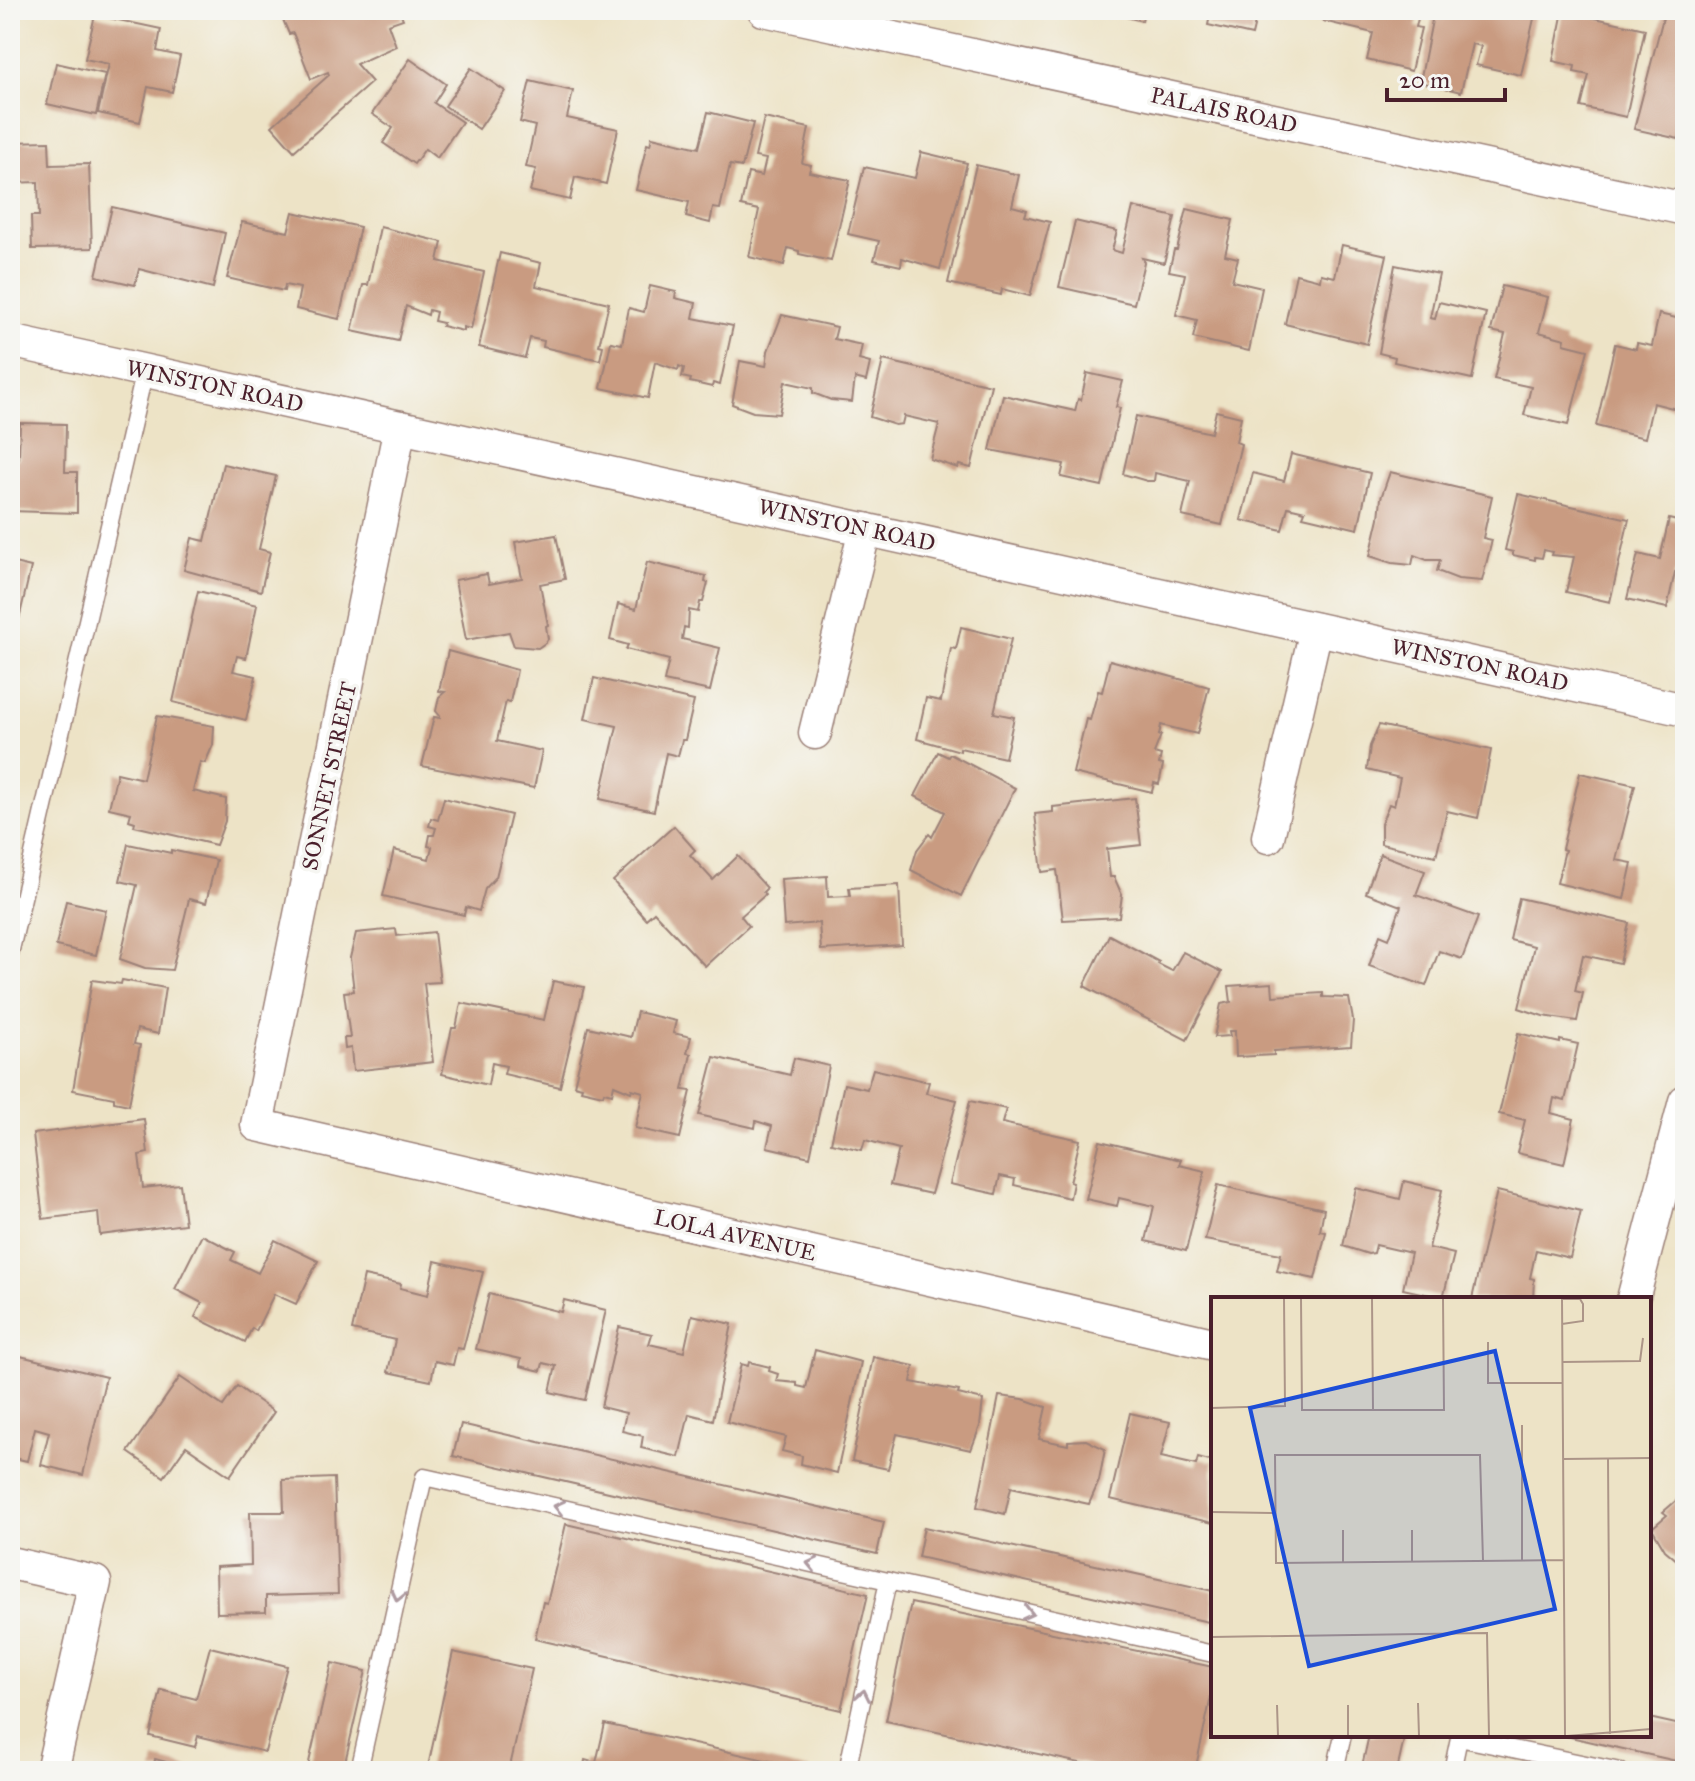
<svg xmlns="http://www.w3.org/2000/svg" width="1695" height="1781" font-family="'IM FELL Great Primer',serif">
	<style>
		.building { fill: #c99b81 }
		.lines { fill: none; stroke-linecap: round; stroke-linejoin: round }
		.service-casing { stroke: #9c8178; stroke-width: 19 }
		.minor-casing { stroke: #9c8178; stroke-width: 35 }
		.service { stroke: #fff; stroke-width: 16 }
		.minor { stroke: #fff; stroke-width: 32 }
		.oneway { stroke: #ae9aa0 }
		.labels { text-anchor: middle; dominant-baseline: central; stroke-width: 7; stroke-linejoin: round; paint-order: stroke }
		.street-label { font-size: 22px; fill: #4a1f2b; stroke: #f6f6f2 }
		.inset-road { fill: none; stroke: #ac9588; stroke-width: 2 }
		.view { fill: #1d4ed8; fill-opacity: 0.15; stroke: #1d4ed8; stroke-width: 4 }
		.inset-edge { fill: none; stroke: #4a1f2b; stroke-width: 4 }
	</style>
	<rect width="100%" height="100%" fill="#f6f6f2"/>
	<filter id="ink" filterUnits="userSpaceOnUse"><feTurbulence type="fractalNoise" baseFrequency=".0125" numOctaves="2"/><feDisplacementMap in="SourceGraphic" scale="16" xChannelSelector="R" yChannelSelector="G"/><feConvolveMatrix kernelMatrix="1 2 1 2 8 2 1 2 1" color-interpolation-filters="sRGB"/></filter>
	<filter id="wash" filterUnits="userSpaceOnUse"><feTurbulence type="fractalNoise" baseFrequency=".006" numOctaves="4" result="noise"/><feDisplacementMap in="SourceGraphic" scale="32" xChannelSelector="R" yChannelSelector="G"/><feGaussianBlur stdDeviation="1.8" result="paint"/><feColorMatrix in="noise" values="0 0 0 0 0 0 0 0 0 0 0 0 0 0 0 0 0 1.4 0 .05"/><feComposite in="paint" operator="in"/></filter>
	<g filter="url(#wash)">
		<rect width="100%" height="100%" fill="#ede3c6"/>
		<g id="blocks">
			<g class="building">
				<polygon points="279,10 399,10 403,19 388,24 396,46 356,64 372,82 294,151 272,126 329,75 328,72 311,79 293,33 289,34"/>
				<polygon points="1099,10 1144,10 1142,21"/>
				<polygon points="1211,10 1258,10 1252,35 1208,25"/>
				<polygon points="1326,10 1420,10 1416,27 1421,28 1411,71 1367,60 1373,33 1323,21"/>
				<polygon points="1434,10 1536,10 1521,75 1476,65 1481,46 1472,44 1461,92 1420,82"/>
				<polygon points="1665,10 1685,13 1685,115 1679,139 1634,129"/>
				<polygon points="1563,11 1645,29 1626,117 1581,107 1589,75 1574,72 1575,66 1553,61"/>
				<polygon points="95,15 161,29 157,51 180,56 172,92 148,87 140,122 98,113 109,64 85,59"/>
				<polygon points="410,59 446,84 434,103 462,122 437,158 425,149 414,164 383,143 393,128 372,114"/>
				<polygon points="56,63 105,74 96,115 47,104"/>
				<polygon points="471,68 505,91 479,129 445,106"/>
				<polygon points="530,81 573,91 567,118 618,129 606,184 575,177 570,200 530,191 536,169 526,167 535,126 520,122"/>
				<polygon points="708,112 753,123 742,167 730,165 720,209 713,208 710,223 686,217 689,202 636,190 647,144 650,145 652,137 699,148"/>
				<polygon points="764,118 809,128 802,163 811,165 809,172 850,180 831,261 799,254 799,251 788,248 784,265 749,257 759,210 741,206 748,173 762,176 766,159 755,157"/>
				<polygon points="49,141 50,165 89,164 92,248 32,249 31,216 39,216 38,182 10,183 10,142"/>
				<polygon points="921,152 967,163 940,269 902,258 901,266 874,260 879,241 848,234 864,167 915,178"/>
				<polygon points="976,165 1019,175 1012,206 1027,210 1025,216 1050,222 1030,296 1002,289 1001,295 948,283"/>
				<polygon points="112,207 225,233 213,288 139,269 135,285 96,276"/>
				<polygon points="1133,207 1175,217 1164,263 1142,258 1144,262 1134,304 1059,287 1075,221 1117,231 1112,250 1122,253"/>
				<polygon points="1187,209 1233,220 1225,255 1238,258 1232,281 1262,288 1249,351 1193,338 1197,320 1176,315 1185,274 1169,271 1174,250 1177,250"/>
				<polygon points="293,212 360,227 339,319 296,309 300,288 285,285 284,291 227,278 242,222 288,232"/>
				<polygon points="380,227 442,242 438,261 484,272 471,329 463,327 463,331 442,326 443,323 434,321 436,312 429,310 428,315 406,306 398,341 352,331 363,285 368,285"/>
				<polygon points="1342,245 1387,255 1367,344 1285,324 1296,274 1320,280 1321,274 1335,277"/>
				<polygon points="500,253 541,263 536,286 609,303 599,345 603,346 600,360 543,347 544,341 530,338 525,358 479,347"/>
				<polygon points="1395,265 1439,274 1430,318 1435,319 1439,302 1486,313 1472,379 1394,362 1395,357 1379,353"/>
				<polygon points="650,286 676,292 675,298 696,303 693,318 733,326 720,385 713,383 712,387 690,382 691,379 682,377 684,368 679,366 678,370 655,362 648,398 601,388 611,342 622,344 629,308 644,312"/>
				<polygon points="1502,286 1548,297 1539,332 1565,339 1564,344 1588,350 1568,425 1524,415 1531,387 1494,379 1505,334 1491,331"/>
				<polygon points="1659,314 1685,320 1684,411 1653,403 1645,438 1596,426 1615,344 1636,349 1637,343 1652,346"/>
				<polygon points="782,315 837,327 834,339 862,345 859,360 870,363 866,381 855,378 852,402 831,400 813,393 813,388 785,382 779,414 753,412 732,404 740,361 766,366 768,351"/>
				<polygon points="883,360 991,385 971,468 959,465 958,468 930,459 939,424 904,416 902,424 895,425 870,417"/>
				<polygon points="1087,373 1123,381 1116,407 1120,408 1102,486 1061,477 1064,464 990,450 1003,395 1075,411 1078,399 1081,400"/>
				<polygon points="1216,411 1241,417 1236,442 1241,444 1222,525 1182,516 1190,481 1155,473 1154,481 1147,481 1123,474 1136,416 1211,433"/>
				<polygon points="20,423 66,424 65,472 77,472 77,513 10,511 10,459 19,459"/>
				<polygon points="1291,454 1370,473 1358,529 1303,516 1305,511 1288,507 1282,530 1241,520 1253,473 1284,481"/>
				<polygon points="223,464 276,476 259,549 270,552 261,591 184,570 192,538 205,541"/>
				<polygon points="1390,472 1492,496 1483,538 1492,540 1482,581 1458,579 1437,571 1440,560 1427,560 1414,555 1412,565 1392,563 1370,556 1379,518 1381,498"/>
				<polygon points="1518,494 1629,519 1610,602 1566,592 1574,557 1551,555 1552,552 1544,550 1542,558 1535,557 1535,560 1513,555 1513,552 1505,550"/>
				<polygon points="1669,519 1685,523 1685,574 1675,572 1667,608 1627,599 1638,554 1660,559"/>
				<polygon points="556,535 565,579 540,584 548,625 546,626 548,639 545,643 538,648 514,646 509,632 466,640 455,580 487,574 489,584 522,578 515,542"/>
				<polygon points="10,562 31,567 11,654 10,654"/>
				<polygon points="647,562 706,576 705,582 708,583 703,602 700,602 698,612 689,610 688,628 684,627 682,639 720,648 710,691 664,681 669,660 626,649 628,645 610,640 618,604 636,609"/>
				<polygon points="198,591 257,605 246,658 237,656 233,671 256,676 246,720 173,702"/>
				<polygon points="961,627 1011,639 994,713 1014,717 1005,758 960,748 960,751 917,739 926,698 941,701 951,648 956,649"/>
				<polygon points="448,651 517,670 510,702 506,701 497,741 542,751 534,788 422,766 434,717 440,718 440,716 436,711 439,697 445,692 439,691"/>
				<polygon points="1110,660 1209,687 1197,734 1161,725 1159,735 1161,735 1154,753 1161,755 1159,764 1163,765 1159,784 1154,783 1152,792 1073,773 1086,719 1090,720 1098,691 1102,692"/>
				<polygon points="594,678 694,701 685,740 682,740 678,756 666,753 654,811 600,799 617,726 585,719"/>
				<polygon points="157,716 214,726 213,745 205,763 200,762 193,791 226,799 225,821 216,845 134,826 135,822 129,820 131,813 109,808 117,773 143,779"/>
				<polygon points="1379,725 1491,750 1478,818 1447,811 1436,856 1381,844 1381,824 1389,804 1394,806 1400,778 1367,770 1370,746"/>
				<polygon points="938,752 948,757 950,754 1015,788 961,896 911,870 917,850 929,834 932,837 945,812 915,796"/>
				<polygon points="1580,773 1635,785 1616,860 1632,863 1624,899 1557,883 1565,850 1562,849"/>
				<polygon points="444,798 511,815 496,877 485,889 479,911 466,907 464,915 383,896 394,850 429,859 432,847 428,846 430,835 434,835 436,828 429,826 431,818 438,820"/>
				<polygon points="1135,798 1141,845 1107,849 1110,877 1114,877 1122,895 1119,917 1063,920 1057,870 1042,872 1035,814 1053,812 1053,807"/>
				<polygon points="674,826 695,850 690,855 713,880 738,856 767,888 763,892 765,895 741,916 749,926 705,966 654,912 646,919 613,881"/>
				<polygon points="128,844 171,853 171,850 216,860 206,903 189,899 172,970 145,968 120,959 137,885 120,881"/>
				<polygon points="1380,854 1425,871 1416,895 1478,917 1462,959 1439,951 1426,986 1369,966 1380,935 1389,939 1401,906 1366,893"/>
				<polygon points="827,876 828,897 850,896 849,888 899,885 902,945 821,950 819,923 784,926 781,879"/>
				<polygon points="1519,898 1629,923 1620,963 1583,955 1575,991 1583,993 1577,1021 1543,1016 1519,1008 1534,946 1510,940"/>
				<polygon points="66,901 106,910 96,955 56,946"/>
				<polygon points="396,929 397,936 434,932 440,982 424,983 433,1062 353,1071 351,1048 345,1049 344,1038 350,1038 344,992 354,991 350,958 356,933"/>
				<polygon points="1109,935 1159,962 1158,964 1172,971 1183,952 1222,972 1187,1040 1084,986"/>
				<polygon points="92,980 121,984 122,980 165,988 158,1034 137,1029 134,1044 140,1045 129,1105 114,1102 114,1098 73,1090"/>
				<polygon points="553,981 584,987 560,1087 504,1074 506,1066 492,1063 488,1085 442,1074 452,1028 456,1028 461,1003 544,1020"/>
				<polygon points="1272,983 1273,996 1323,993 1323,997 1349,998 1353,1020 1351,1046 1274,1051 1274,1055 1236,1057 1235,1031 1229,1031 1230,1036 1214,1037 1221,1004 1231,1002 1229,986"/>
				<polygon points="637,1012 676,1021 673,1033 691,1037 687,1053 691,1054 683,1090 691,1091 680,1138 635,1128 643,1092 632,1089 631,1092 614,1085 612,1094 604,1092 603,1095 581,1090 582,1087 574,1085 588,1027 631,1037"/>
				<polygon points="1518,1033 1560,1043 1560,1040 1578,1044 1565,1101 1554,1098 1551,1113 1574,1119 1564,1164 1517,1153 1525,1120 1499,1114"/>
				<polygon points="714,1057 790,1075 794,1058 829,1066 810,1157 767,1147 772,1126 756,1121 755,1128 699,1115"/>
				<polygon points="873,1069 929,1082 926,1093 957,1100 931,1194 890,1185 899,1149 865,1140 862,1150 831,1143 844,1084 867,1089"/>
				<polygon points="970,1101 1006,1109 1002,1123 1080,1140 1070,1182 1073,1183 1070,1198 1014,1185 1015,1179 1000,1176 996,1194 950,1184"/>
				<polygon points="144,1119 148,1153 139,1155 143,1188 180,1184 185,1224 100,1235 98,1212 43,1219 33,1134"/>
				<polygon points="1100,1141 1181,1160 1179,1165 1205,1171 1186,1251 1146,1241 1154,1206 1119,1198 1117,1206 1086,1199"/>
				<polygon points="1404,1181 1442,1190 1429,1248 1454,1254 1443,1298 1403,1289 1411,1253 1376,1245 1374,1253 1368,1254 1343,1246 1356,1188 1400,1199"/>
				<polygon points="1218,1185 1324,1209 1320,1231 1326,1232 1315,1279 1277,1271 1281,1254 1205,1240"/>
				<polygon points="1497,1191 1581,1211 1570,1258 1536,1250 1530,1278 1534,1279 1533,1299 1472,1299"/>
				<polygon points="202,1235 235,1252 231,1260 258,1273 275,1240 318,1261 296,1304 274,1294 256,1331 252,1328 245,1342 195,1317 202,1303 175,1289"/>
				<polygon points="435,1261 483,1272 463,1349 457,1348 453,1365 435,1361 431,1381 388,1372 395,1340 352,1330 364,1276 401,1284 400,1288 428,1295"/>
				<polygon points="489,1294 561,1312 564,1300 606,1310 585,1400 550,1392 556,1366 543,1363 541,1371 520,1366 521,1359 476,1349"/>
				<polygon points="692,1315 732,1324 713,1420 689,1414 679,1457 641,1448 643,1436 622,1431 626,1413 601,1407 619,1327 652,1334 649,1344 684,1352"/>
				<polygon points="815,1350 861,1362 837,1473 801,1464 802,1456 782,1451 786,1437 727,1422 741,1364 748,1366 749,1362 770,1367 769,1371 778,1374 776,1381 797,1383 797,1386 806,1388"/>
				<polygon points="12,1354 106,1377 83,1475 41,1465 49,1432 35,1428 27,1461 10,1457 10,1363"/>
				<polygon points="873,1357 914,1366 911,1382 959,1391 958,1394 983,1400 980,1426 971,1450 897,1434 888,1469 852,1461"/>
				<polygon points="180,1377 223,1406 237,1386 274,1412 230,1476 186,1446 164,1477 128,1452"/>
				<polygon points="999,1396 1023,1399 1046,1407 1039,1439 1068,1445 1068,1441 1086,1440 1105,1449 1099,1481 1089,1504 1011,1487 1005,1514 977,1507"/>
				<polygon points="1130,1413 1170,1422 1161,1457 1196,1465 1198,1458 1213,1462 1213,1523 1110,1499"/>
				<polygon points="461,1424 884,1522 877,1554 453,1456"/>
				<polygon points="334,1478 338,1594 266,1596 266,1612 217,1613 216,1567 251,1565 250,1512 284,1512 283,1480"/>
				<polygon points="1685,1493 1685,1567 1665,1550 1652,1528 1667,1515 1663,1512"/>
				<polygon points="566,1524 868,1594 841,1710 535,1639 543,1602 547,1603"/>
				<polygon points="924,1527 1213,1591 1213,1623 918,1557"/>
				<polygon points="911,1603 1213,1667 1213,1688 1195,1771 1117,1771 886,1721"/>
				<polygon points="210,1647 287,1666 265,1752 198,1736 195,1747 150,1736 161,1690 196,1699"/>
				<polygon points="453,1652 532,1669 509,1771 427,1771"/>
				<polygon points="332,1663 366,1671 343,1771 307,1771"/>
				<polygon points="1649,1718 1685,1726 1685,1763 1566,1736 1649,1735"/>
				<polygon points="605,1724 810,1770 810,1771 583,1771 585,1760 596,1763"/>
				<polygon points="1369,1735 1405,1735 1397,1771 1361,1771"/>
				<polygon points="155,1759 197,1770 197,1771 153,1771"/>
			</g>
		</g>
	</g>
	<g filter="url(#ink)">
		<use href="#blocks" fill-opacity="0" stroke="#9c8178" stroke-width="2"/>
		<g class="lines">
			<defs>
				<g id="service">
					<polyline points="10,954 145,370"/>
					<polyline points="359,1771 424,1477 888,1581"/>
					<polyline points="847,1771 888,1581 1213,1654"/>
					<polyline points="1335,1771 1343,1735"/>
					<polyline points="1452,1771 1459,1738 1620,1771"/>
				</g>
				<g id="minor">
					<polyline points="764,10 1685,209"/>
					<polyline points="10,341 1685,710"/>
					<polyline points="400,427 257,1125 1213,1344"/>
					<polyline points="815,733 865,529"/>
					<polyline points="1268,837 1316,629"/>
					<polyline points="1633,1299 1685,1101"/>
					<polyline points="10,1563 95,1582 52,1771"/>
				</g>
			</defs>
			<use href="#service" class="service-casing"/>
			<use href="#minor" class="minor-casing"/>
			<use href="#service" class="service"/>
			<use href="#minor" class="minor"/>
		</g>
		<defs><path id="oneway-chevron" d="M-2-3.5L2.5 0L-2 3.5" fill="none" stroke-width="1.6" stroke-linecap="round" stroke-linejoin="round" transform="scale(2)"/></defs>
		<g class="oneway">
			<use href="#oneway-chevron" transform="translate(559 1507) rotate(-167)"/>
			<use href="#oneway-chevron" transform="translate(812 1564) rotate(-167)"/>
			<use href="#oneway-chevron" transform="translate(398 1596) rotate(103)"/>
			<use href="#oneway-chevron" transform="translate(1028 1613) rotate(13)"/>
			<use href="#oneway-chevron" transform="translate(863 1695) rotate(-78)"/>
		</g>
	</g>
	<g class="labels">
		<g class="street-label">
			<text transform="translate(1224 110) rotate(12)">PALAIS ROAD</text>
			<text transform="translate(215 386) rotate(12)">WINSTON ROAD</text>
			<text transform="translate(847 525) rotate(12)">WINSTON ROAD</text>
			<text transform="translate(1480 665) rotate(12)">WINSTON ROAD</text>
			<text transform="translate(329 776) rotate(-78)">SONNET STREET</text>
			<text transform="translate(735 1235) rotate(13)">LOLA AVENUE</text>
		</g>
	</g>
	<g transform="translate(1211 1297)">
		<rect width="440" height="440" fill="#ede3c6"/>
		<path class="inset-road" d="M90,1L91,113H162L161,1M351,1L354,439M351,2H369L372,7V24L351,27M277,45V86H351M351,65L429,64L432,41M0,111L74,109L73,1M162,113H233L232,1M311,128V263M397,161L399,437M352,162L440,161M0,215L63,216M132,233V265M272,264L269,158H64L65,266L353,263M201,265V233M0,340L276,336L278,439M207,406L208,439M66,408L67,439M137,408V439M356,439L440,432"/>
		<path class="view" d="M284,54L344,312L98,369L39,111Z"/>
		<rect width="440" height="440" class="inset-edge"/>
	</g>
	<rect width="1695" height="1781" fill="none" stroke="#f6f6f2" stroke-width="40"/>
	<path d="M1387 88v12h118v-12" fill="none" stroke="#4a1f2b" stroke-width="4"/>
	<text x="1399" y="88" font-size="24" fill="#4a1f2b" stroke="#f6f6f2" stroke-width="6" paint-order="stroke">20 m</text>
</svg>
